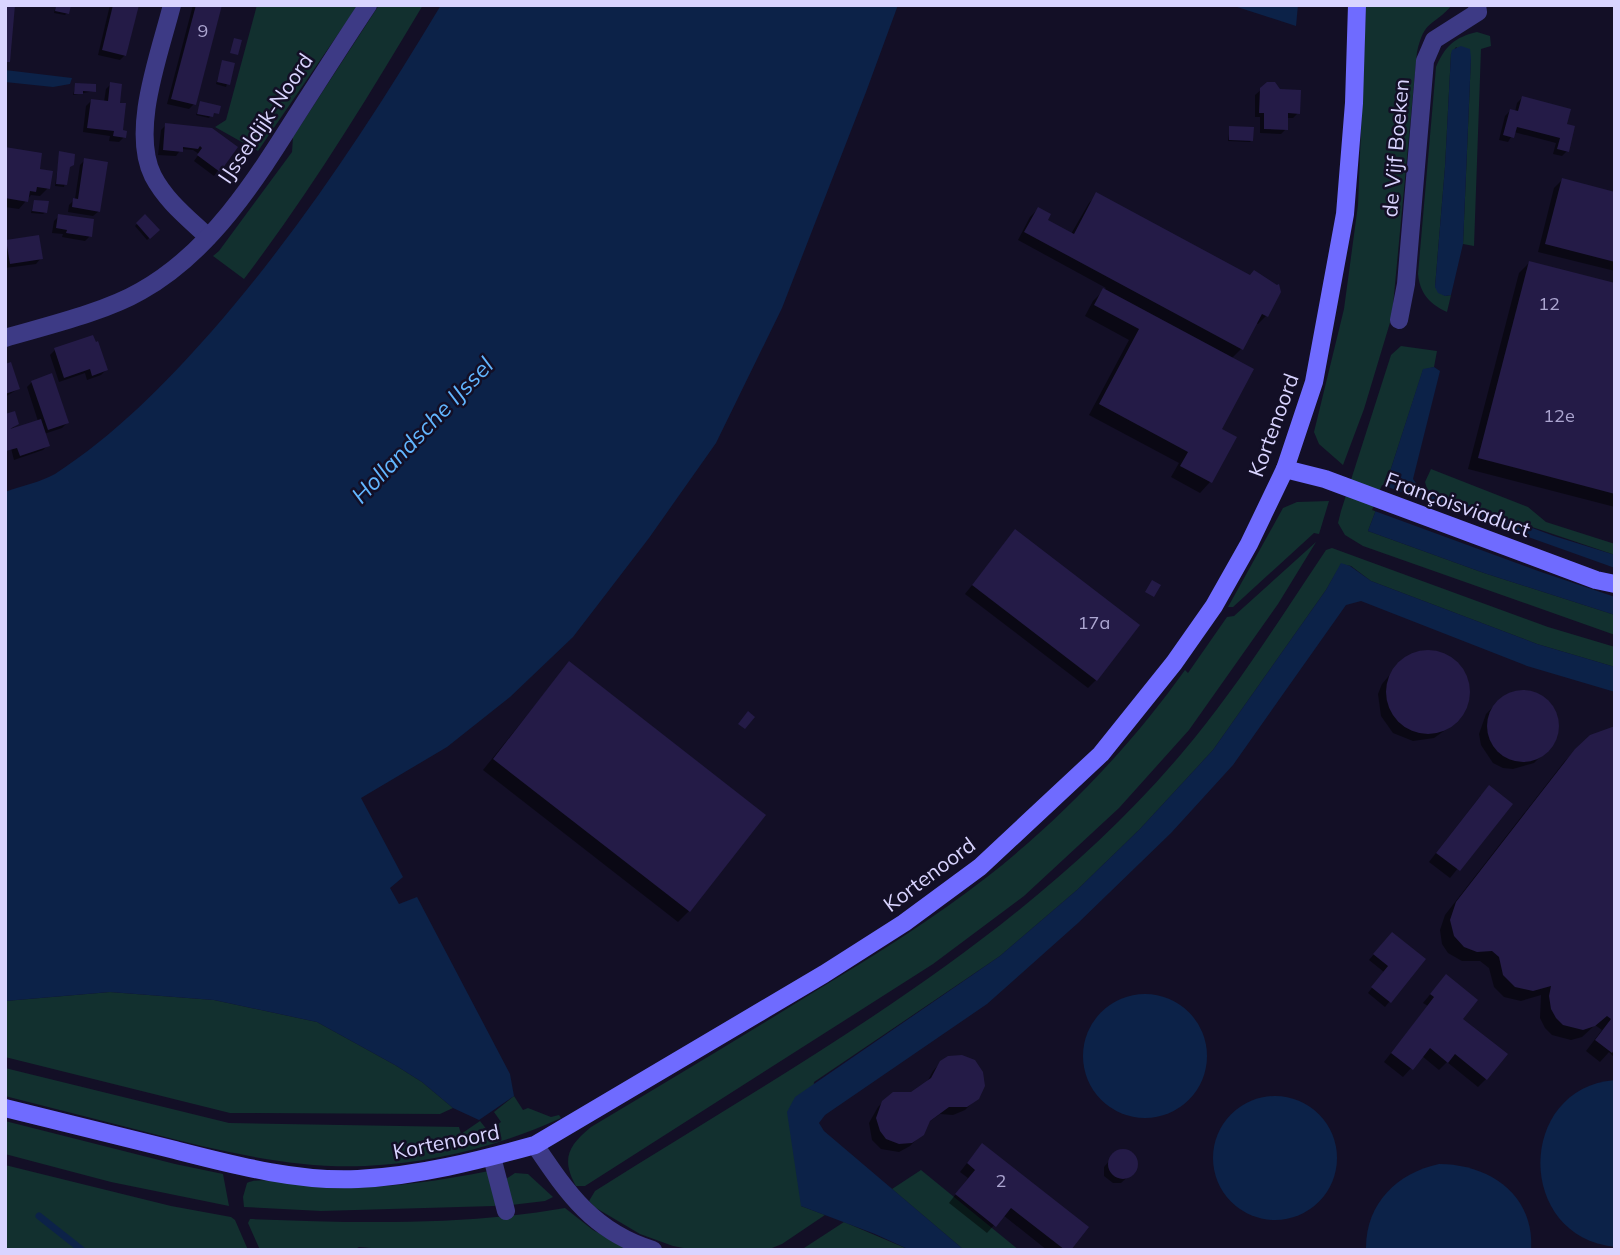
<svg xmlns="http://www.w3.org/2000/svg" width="1620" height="1255" font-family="Mulish,sans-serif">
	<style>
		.green { fill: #12302f }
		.water { fill: #0c2248 }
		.pier { fill: #130f26 }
		.shadow { fill: #0007 }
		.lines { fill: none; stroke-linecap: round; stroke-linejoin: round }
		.stream { stroke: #0c2248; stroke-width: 7 }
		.building { fill: #241b47 }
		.street { stroke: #3d3a85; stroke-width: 18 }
		.secondary { stroke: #6f6bff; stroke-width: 18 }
		.labels { text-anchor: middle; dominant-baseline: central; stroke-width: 5; stroke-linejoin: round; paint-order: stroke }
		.number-label { font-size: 18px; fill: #aca6d1 }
		.street-label { font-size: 21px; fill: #d9d4ff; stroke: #130f26 }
		.water-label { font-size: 23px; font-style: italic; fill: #62b6ff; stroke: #130f26 }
	</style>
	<rect width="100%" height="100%" fill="#130f26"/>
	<g class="green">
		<polygon points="257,5 358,5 258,151 215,127 226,120"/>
		<path d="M379,5H423C367,99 310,192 244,279L213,256L219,251L292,152L293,137Z"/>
		<path d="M1366,5H1452C1432,28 1425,18 1417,52L1392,316L1364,409L1343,465L1319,444L1314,432L1344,309L1358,205Z"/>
		<path d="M1477,32L1490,36L1491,46L1481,49L1474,246L1463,244L1471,57L1456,47L1451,54L1445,167L1435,287L1445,296L1451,295L1447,312C1430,304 1420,294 1418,274L1436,67C1445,46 1455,37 1477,32Z"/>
		<polygon points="1401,346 1437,351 1434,367 1423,370 1386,484 1368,531 1484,573 1615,615 1615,635 1363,546 1345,535 1338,523 1341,511 1391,355"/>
		<polygon points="1431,469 1528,507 1546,522 1615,544 1615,555 1428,492 1425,482"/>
		<polygon points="1329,501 1319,534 1314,533 1233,607 1228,607 1283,508 1297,502"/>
		<path d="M1316,542L1278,604L1189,730L1119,808L1024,896L933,964L585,1186H576C561,1159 568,1146 591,1127C666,1082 740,1038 814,992C873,956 932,920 987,877C1061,819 1130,747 1185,670L1188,673L1227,617L1234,616Z"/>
		<path d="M1332,548L1548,627L1615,647V667L1537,644L1371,581L1351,566L1341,564L1326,590L1213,750L1140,829L1077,890L1000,956L814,1082L801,1206L825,1215L782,1244L767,1250H694L673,1246L640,1234L596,1208L589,1201L595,1191C800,1062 1024,940 1182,753C1235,691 1281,617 1326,550Z"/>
		<polygon points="110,992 214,1000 317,1022 395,1065 422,1082 453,1108 440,1114 230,1113 5,1057 5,1001"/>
		<path d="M5,1068L229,1123L459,1127L461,1134L480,1121L488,1131L501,1122L494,1112L514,1096L523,1110L528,1108L551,1117L559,1115L561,1118C500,1146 433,1163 365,1166C292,1169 220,1151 150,1133C102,1121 53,1108 5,1096Z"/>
		<polygon points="5,1121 175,1164 223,1174 229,1206 111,1182 5,1154"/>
		<polygon points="5,1165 171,1206 231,1217 235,1220 248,1250 5,1250"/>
		<polygon points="921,1170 1019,1250 964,1250 892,1189"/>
		<path d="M489,1171L497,1205L494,1206L321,1211L244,1207L243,1197L247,1183C263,1175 302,1187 322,1187C379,1190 432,1182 489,1171Z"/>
		<polygon points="515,1173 528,1174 553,1197 545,1201 511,1205 506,1179"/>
		<path d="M565,1208L593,1230L630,1250H395L359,1247L353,1250H260L248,1223L250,1219C353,1223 464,1226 565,1208Z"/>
		<polygon points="844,1222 910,1250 801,1250"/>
	</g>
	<g class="water">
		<path d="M441,5H898L866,92L782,308L716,443L649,538L573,637L510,697L447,747L361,798L403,877L390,888L399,904L417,897L510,1074L514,1096L479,1120L453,1108L422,1082L395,1065L317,1022L214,1000L110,992L5,1001V492C21,486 41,482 55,474C115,435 164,385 212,331C300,230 372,120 441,5Z"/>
		<polygon points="1231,5 1298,5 1296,26"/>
		<polygon points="1461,46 1470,49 1471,57 1463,244 1451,295 1445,296 1438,293 1435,287 1445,167 1451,54 1452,50"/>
		<polygon points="5,70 72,78 70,84 53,87 5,82"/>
		<polygon points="1434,367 1440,371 1413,479 1418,486 1554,536 1615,555 1615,615 1484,573 1368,531 1386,484 1423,369"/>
		<polygon points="1341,563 1350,566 1371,581 1537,644 1615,667 1615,692 1527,666 1361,601 1346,605 1233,765 1171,833 1078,923 987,1004 825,1115 819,1123 824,1131 964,1250 910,1250 875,1234 801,1206 787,1112 795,1097 1000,956 1077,890 1140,829 1213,750 1326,590"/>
		<circle cx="1145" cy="1056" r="62"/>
		<path d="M1615,1080V1247C1515,1237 1516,1088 1615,1080Z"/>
		<circle cx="1275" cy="1158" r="62"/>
		<path d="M1439,1164C1489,1164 1535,1195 1531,1250H1366C1365,1204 1397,1173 1439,1164Z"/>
	</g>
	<polygon class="pier" points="1382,485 1615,568 1615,597 1541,572 1372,510"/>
	<g class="shadow">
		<polygon points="56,5 67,13 65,15 54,13"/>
		<polygon points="110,5 137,5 125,55 120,60 98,55"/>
		<polygon points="193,5 220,5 194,104 189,109 167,104"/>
		<polygon points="223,62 233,65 226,87 216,84"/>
		<polygon points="76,84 94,91 73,95"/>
		<polygon points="111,84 118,104 121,131 124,137 119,142 109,141 110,136 83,132 86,106 91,101 104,102 106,89"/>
		<polygon points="1268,84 1298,113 1293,118 1287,118 1286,129 1281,134 1260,133 1260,117 1255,117 1255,95"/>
		<polygon points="1522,98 1565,125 1567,151 1562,156 1553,154 1556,143 1514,132 1508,142 1499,140 1505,116 1510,111 1515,112 1517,103"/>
		<polygon points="201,103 205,112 216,115 212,114 209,118 196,115"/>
		<polygon points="166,125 235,147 214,176 194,161 199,154 193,150 181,149 176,156 158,155 161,130"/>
		<polygon points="1230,128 1252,140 1250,142 1228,141"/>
		<polygon points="5,149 38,170 48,188 40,196 31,195 19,209 5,207"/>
		<polygon points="60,153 68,166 64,187 55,186"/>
		<polygon points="85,160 99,211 93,216 68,212 69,205 75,199 80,165"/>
		<polygon points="1562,180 1615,194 1615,271 1538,252 1554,188"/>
		<polygon points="1097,195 1279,292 1266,316 1258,324 1256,323 1241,349 1231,359 1219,430 1234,438 1210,482 1200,493 1171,477 1179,463 1089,415 1129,340 1085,316 1093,301 1106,288 1018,240 1030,217 1038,209 1046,221 1071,234 1089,203"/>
		<polygon points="34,202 46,212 43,214 31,213"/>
		<polygon points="59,216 90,236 85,241 62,237 63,234 52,233 54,221"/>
		<polygon points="145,216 158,230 147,240 135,226"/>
		<polygon points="7,241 41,258 36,264 5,268"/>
		<polygon points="1530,262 1615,284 1615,507 1468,469 1519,273"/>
		<polygon points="55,350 106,370 101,375 87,380 85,373 59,382 50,355"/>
		<polygon points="5,366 18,389 5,397"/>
		<polygon points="32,382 67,423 62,428 44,434 48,445 43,450 14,460 11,448 5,449 5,416 17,424 10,431 38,421 27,387"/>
		<polygon points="1015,531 1096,680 1088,688 965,594"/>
		<polygon points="1423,651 1444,654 1453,660 1466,677 1468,698 1460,717 1451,726 1434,738 1413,741 1393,733 1381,716 1378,694 1382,684 1404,658"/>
		<polygon points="569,663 689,911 678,922 483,770"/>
		<polygon points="1523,691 1544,698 1552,705 1558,726 1551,746 1534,763 1513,769 1503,768 1493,763 1481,745 1479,734 1486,714 1495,705 1513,692"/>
		<polygon points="1615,729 1615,1058 1609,1052 1600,1062 1586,1051 1602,1030 1595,1025 1582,1037 1571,1040 1552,1035 1545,1028 1540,1018 1541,995 1521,1001 1504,997 1494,987 1489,968 1480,961 1462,961 1448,953 1442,944 1440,930 1445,915 1564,762 1576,750"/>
		<polygon points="1481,795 1510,804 1450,878 1429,862"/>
		<polygon points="1387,939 1423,959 1385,1007 1368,993 1384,972 1369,960"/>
		<polygon points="1438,985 1460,1019 1486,1079 1478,1087 1447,1062 1439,1070 1422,1056 1403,1077 1384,1062 1428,1006 1423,1003"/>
		<polygon points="941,1062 974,1101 965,1110 953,1115 940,1114 926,1124 919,1137 910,1146 899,1152 881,1149 872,1140 869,1123 878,1107 886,1099 911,1093 926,1084 933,1071"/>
		<polygon points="1117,1152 1126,1152 1135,1159 1135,1170 1121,1183 1113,1183 1104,1176 1104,1167"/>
		<polygon points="974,1154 1069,1250 1047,1250 1003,1215 987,1233 949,1203 968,1178 960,1172"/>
	</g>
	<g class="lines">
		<polyline class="stream" points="39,1216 82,1250"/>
	</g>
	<g class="building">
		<polygon points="5,5 15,5 10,62 5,62"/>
		<polygon points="56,5 71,5 69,14 55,11"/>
		<polygon points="113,5 139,5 126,56 102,50"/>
		<polygon points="196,5 222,5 196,105 171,99"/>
		<polygon points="234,38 242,40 238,55 230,53"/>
		<polygon points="222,60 235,63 230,85 217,82"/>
		<polygon points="110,82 122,84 120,103 126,103 123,130 127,131 126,138 113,136 114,131 87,128 91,99 108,101"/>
		<polygon points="1267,82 1275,82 1280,89 1301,90 1300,114 1288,113 1288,130 1264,129 1264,113 1259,113 1260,88"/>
		<polygon points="75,83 96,84 96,92 83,91 83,94 74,94"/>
		<polygon points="1522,96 1571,109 1567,124 1575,126 1569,152 1557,149 1560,138 1517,127 1514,138 1503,135 1510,109 1518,111"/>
		<polygon points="200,101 221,106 219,114 214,113 213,117 197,114"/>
		<polygon points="165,123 212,128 238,147 220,172 197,155 202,148 200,146 198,149 183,147 183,152 163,150"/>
		<polygon points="1229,126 1254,127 1253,141 1229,140"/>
		<polygon points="5,147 42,153 40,169 53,171 50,189 37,187 36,192 30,191 28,202 5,198"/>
		<polygon points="59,151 75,154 74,165 70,167 67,185 56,184"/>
		<polygon points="84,158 108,162 100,212 72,207 73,198 78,199"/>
		<polygon points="1562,178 1615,192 1615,262 1545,244"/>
		<polygon points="1096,192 1250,275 1254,270 1277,285 1279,284 1281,292 1268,317 1262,314 1243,350 1024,232 1038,207 1051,214 1048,220 1074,234"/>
		<polygon points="34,200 49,201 47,213 32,211"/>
		<polygon points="58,214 94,219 92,237 66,233 67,230 56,228"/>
		<polygon points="145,214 160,230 150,239 136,223"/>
		<polygon points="39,235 43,259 10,264 6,240"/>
		<polygon points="1529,261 1615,283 1615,494 1478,458"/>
		<polygon points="1103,288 1254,369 1222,429 1237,437 1212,483 1180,466 1188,452 1099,404 1139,329 1094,305"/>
		<polygon points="93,335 96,342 98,341 108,370 92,376 90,369 64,378 54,348"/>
		<polygon points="11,362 20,389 5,394 5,364"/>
		<polygon points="52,373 69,423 48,430 31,381"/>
		<polygon points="15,411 19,424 10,429 41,419 50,446 20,456 17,448 6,451 5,414"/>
		<polygon points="1015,529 1140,625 1097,681 972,585"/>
		<polygon points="1152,580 1161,585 1154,597 1145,592"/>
		<circle cx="1428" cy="692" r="42"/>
		<polygon points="569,661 766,815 690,912 493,759"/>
		<circle cx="1523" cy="726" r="36"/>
		<polygon points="748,711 755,717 745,729 738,724"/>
		<polygon points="1615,726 1615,1049 1612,1053 1595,1040 1611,1019 1607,1016 1595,1026 1583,1030 1563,1025 1556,1018 1551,1009 1549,996 1551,986 1533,991 1515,987 1503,975 1499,957 1492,951 1477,952 1464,947 1454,936 1450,920 1456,902 1575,749 1590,735"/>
		<polygon points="1489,785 1513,804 1460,871 1436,853"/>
		<polygon points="1392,932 1426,959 1391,1003 1371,987 1388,966 1373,954"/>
		<polygon points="1446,974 1478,1000 1463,1019 1508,1054 1487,1080 1455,1054 1448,1063 1430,1048 1413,1070 1391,1053 1434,997 1430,994"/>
		<polygon points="962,1055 975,1060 983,1072 985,1086 979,1099 967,1107 949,1107 930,1121 924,1135 912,1143 899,1144 886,1139 880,1131 876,1118 882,1101 893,1092 911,1092 931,1078 940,1061 948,1056"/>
		<polygon points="982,1143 1089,1227 1071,1250 1065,1250 1011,1208 996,1227 955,1194 975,1170 967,1163"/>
		<circle cx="1123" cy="1164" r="15"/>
	</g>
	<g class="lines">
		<g class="street">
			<path d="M172,5C160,53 130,130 153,176C166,201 188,218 208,237"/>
			<polyline points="1399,320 1406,284 1425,61 1434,40 1478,12 1477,5"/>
			<path d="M5,338C46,326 105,312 141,291C211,252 257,178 298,113C321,77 344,41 368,5"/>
			<path d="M535,1145C568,1194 594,1232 653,1250"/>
			<polyline points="492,1157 506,1211"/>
		</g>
		<g class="secondary">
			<polyline points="1285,469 1325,479 1596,580 1615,584"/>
			<path d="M5,1108C62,1122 119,1136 175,1150C234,1165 297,1182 358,1179C418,1176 477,1161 535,1145L824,974L904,923L980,867L1101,754L1174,663L1214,606L1249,544L1285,469L1314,382L1345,214L1354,103L1357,5"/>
		</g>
	</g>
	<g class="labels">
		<g class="number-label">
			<text x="203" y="30">9</text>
			<text x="1549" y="303">12</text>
			<text x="1559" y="415">12e</text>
			<text x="1094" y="622">17a</text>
			<text x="1001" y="1180">2</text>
		</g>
		<g class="street-label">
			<text transform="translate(265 118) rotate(-56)">IJsseldijk-Noord</text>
			<text transform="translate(1395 148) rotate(-85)">de Vijf Boeken</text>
			<text transform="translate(1273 425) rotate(-70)">Kortenoord</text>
			<text transform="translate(1458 504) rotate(20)">Françoisviaduct</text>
			<text transform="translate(929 874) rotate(-37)">Kortenoord</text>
			<text transform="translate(446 1141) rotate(-11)">Kortenoord</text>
		</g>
		<g class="water-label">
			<text transform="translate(422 430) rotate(-46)">Hollandsche IJssel</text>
		</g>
	</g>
	<rect width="1620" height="1255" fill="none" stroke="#d9d4ff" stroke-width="14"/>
</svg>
